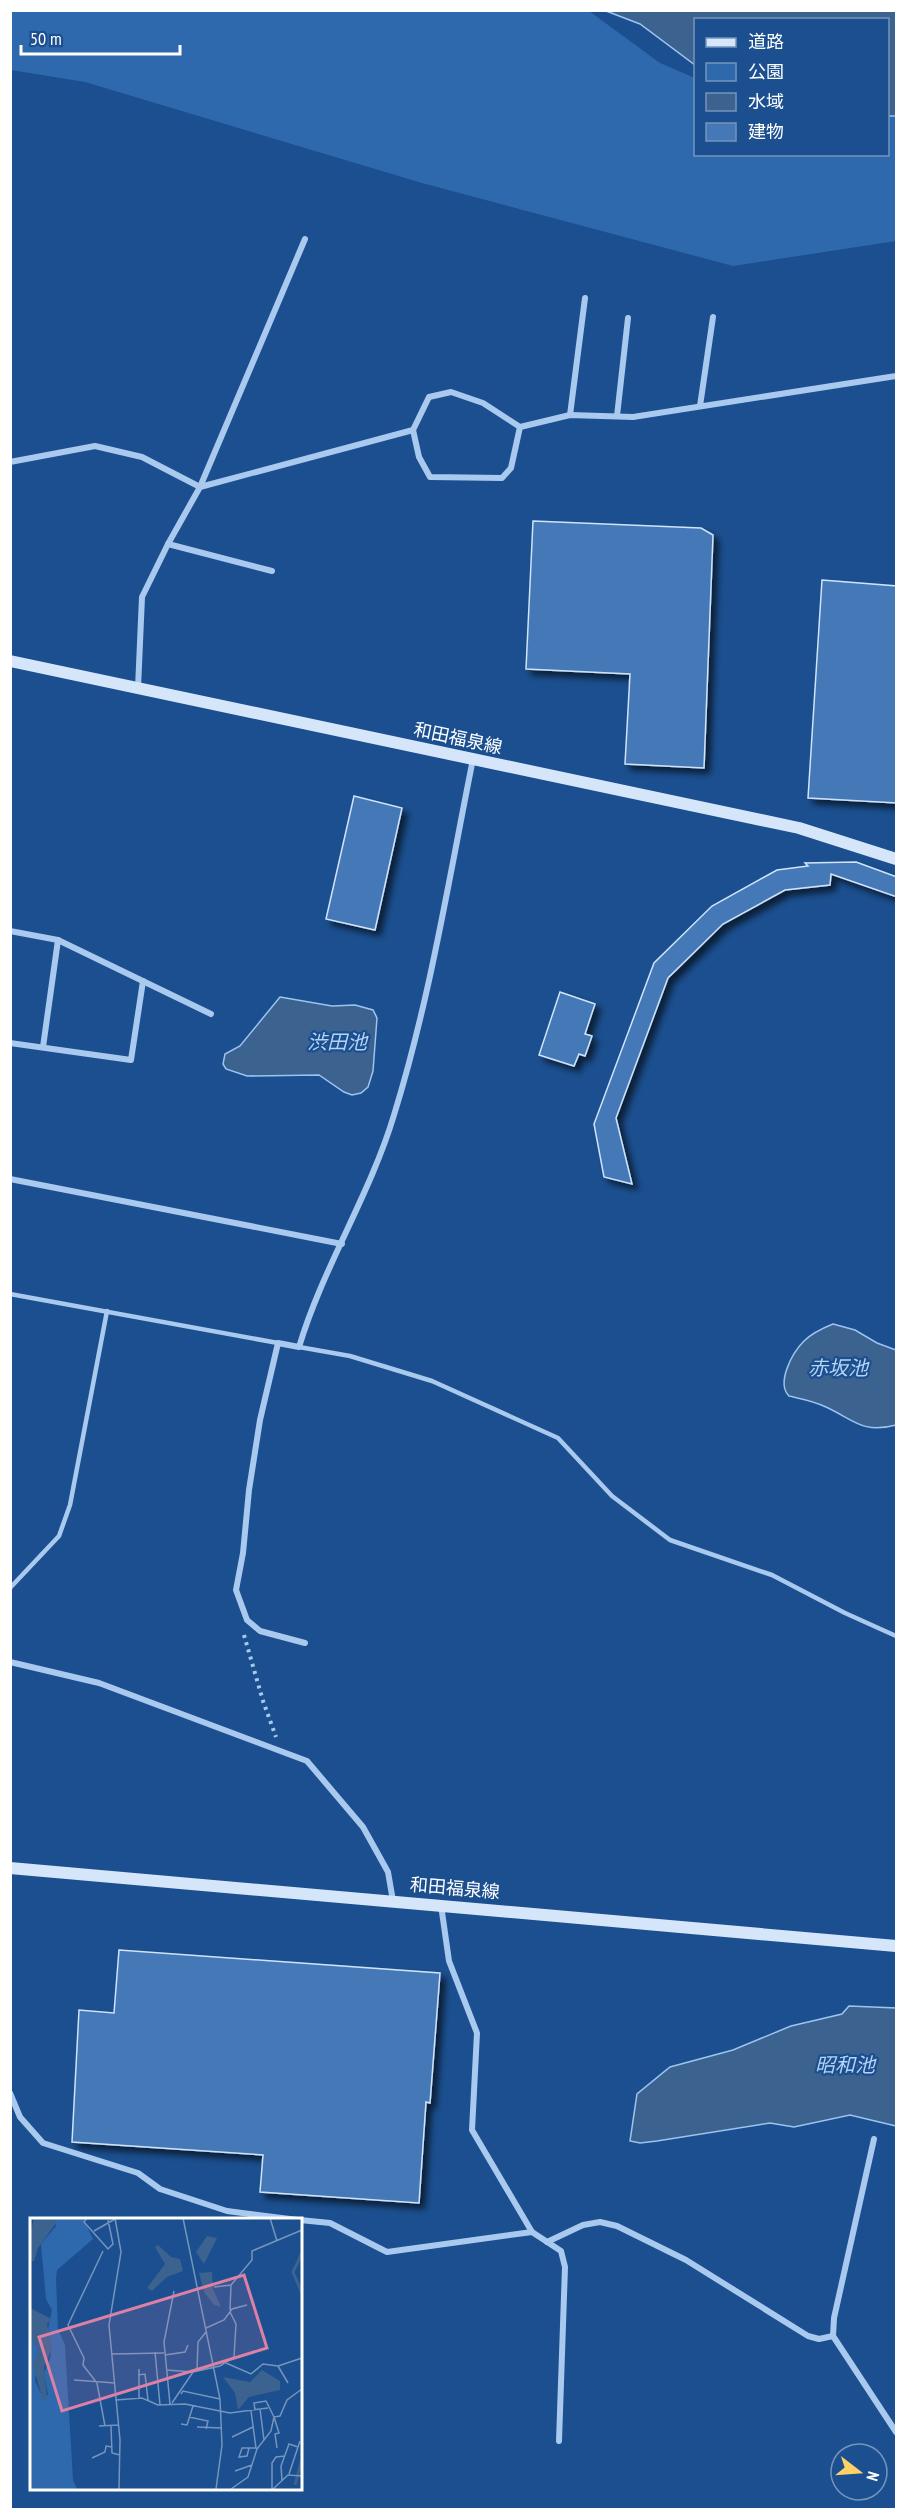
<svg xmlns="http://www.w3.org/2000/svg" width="907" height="2520" font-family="'PT Sans Narrow','Noto Sans JP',sans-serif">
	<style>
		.green { fill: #2e69ad }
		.water { fill: #3c6290; stroke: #9cc4f0; stroke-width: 1.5 }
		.building { fill: #4478b7; stroke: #cfe3fa; stroke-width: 1.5; filter: url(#shadow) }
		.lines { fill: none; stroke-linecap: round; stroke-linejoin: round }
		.path { stroke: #a9c9ee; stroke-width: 4; stroke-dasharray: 3 4.5; stroke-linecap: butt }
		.lane { stroke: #a9c9ee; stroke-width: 4.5 }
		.street { stroke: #a9c9ee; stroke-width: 6 }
		.secondary { stroke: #d6e6fa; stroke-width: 12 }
		.labels { text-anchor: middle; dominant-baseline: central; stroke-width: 4.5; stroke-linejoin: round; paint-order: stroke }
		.street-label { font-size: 18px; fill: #fff; stroke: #1b4f8f }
		.water-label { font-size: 20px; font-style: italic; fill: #b5d3f5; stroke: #1b4f8f }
		.inset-river { fill: none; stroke: #3c6290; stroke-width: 3 }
		.inset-road { fill: none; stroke: #7695bc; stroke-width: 1.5 }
		.view { fill: #dd80a5; fill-opacity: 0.15; stroke: #dd80a5; stroke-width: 3 }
		.inset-edge { fill: none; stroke: #fff; stroke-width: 3 }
	</style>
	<defs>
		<filter id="shadow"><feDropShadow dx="5.5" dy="5.5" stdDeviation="3" flood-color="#0009"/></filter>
	</defs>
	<rect width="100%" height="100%" fill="#1b4f8f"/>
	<polygon class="green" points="10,11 589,11 660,63 695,78 696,154 888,154 888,114 896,115 896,241 733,266 422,183 85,82 11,70"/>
	<g class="water">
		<polygon points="606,11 896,11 896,116 888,116 888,20 696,20 695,65 640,24"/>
		<polygon points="280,997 332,1006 355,1005 373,1010 377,1018 373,1071 368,1087 361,1093 352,1095 344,1092 319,1075 247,1076 226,1069 223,1064 225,1054 240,1046"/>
		<path d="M833,1324L855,1330L877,1343L896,1350V1425C863,1434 854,1420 826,1407C814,1401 802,1399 789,1396C776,1383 792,1353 804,1341C812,1333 823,1328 833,1324Z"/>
		<polygon points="849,2006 896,2008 896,2126 850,2115 794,2127 770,2123 657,2141 640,2143 630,2141 637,2094 670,2067 733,2050 791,2026 842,2014"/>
	</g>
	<g class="building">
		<polygon points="533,521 701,528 713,535 704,768 625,764 630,674 526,669"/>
		<polygon points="822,580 897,586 897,803 808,798"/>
		<polygon points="354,796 402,808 375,930 326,919"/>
		<polygon points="856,862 897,877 897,897 831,874 830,885 785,890 723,924 668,978 616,1118 632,1184 604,1177 594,1124 654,963 712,906 777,870 808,866 805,863"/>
		<polygon points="560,992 595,1004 585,1034 592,1036 585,1056 579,1054 574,1066 539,1055"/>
		<polygon points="119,1950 440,1973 430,2103 426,2102 419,2203 260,2192 263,2155 72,2142 79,2010 114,2013"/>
	</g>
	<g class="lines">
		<polyline class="path" points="244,1635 263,1701 276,1737"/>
		<g class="lane">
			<polyline points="10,1294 278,1343"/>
			<polyline points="299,1347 350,1356 432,1381 558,1438 612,1496 670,1540 772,1575 845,1613 896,1636"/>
			<polyline points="10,1588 59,1536 70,1505 107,1311"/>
		</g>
		<g class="street">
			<polyline points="700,406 713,317"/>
			<polyline points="570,415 585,298"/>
			<polyline points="617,416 628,318"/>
			<polyline points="413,430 419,457 430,477 502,478 511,468 520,427"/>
			<polyline points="10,462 95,446 142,457 200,487 413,430 429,397 451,392 483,403 520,427 570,415 633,417 896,376"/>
			<polyline points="168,544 272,571"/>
			<polyline points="138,688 142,597 168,544 200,487 305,239"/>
			<polyline points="10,931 58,940 211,1014"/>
			<polyline points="10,1043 131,1060 143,981"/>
			<polyline points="43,1047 58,940"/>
			<polyline points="10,1179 342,1244"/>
			<path d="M305,1643L260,1631L247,1620L236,1590L243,1553L249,1490L260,1420L278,1343L299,1347C323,1267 370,1195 394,1115C430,999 449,878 473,759"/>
			<polyline points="10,1662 99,1683 307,1761 363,1827 388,1872 393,1901"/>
			<polyline points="441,1905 449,1961 477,2033 472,2130 532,2232 561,2251 565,2267 559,2441"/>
			<polyline points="10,2093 20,2117 43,2143 138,2173 160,2189 227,2211 298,2220"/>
			<polyline points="874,2139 834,2318 833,2336 896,2432"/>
			<polyline points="300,2220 330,2223 387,2252 532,2232"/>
			<polyline points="547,2242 583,2225 600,2222 617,2226 686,2260 808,2336 819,2339 833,2336"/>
		</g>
		<g class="secondary">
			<polyline points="10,661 799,828 896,859"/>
			<polyline points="10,1868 896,1946"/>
		</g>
	</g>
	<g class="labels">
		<g class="street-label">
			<text transform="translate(458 738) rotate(12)">和田福泉線</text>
			<text transform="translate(455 1888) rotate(5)">和田福泉線</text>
		</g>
		<g class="water-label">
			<text x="337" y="1042">渋田池</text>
			<text x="838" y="1368">赤坂池</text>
			<text x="845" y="2065">昭和池</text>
		</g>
	</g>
	<g transform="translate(30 2218)">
		<rect width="272" height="272" fill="#1b4f8f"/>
		<path d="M24,0H53L63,21L27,52L26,61L28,111L35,127L43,262L47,271H0V120L5,121L8,130L5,163L12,178L18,177L14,155L21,138L18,111L22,92L16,81L11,26L26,8Z" fill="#2e69ad"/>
		<path d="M4,0H24L26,5L8,30L4,43H0V17ZM177,18L187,20L174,46L166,34ZM128,27L141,39L150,41L153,53L137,59L122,73L117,70L135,46L125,29ZM182,54L183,71L191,89L184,87L174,74L169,55ZM0,90L22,101L17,106L22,129L14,150L17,181L13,183L3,147L8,130L0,120ZM232,152L250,163V172L219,179L208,192L205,175L193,159L220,164Z" fill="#3c6290"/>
		<path class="inset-river" d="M272,35L263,54L272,75M265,267L272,241"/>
		<path class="inset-road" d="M57,0L54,4L78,31L83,26L78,2M85,0L91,34L79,107L90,222L89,271M153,0L190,181L192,227L186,271M240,0L247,23M64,13L85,1M73,33L38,107L54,140L53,147L67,165L75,208M184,69L201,67L222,42V33L272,12M200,92L201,67M176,110L194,102L202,91L217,87M125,134L130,187M82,136L134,135M135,137L155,134L158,127M196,145L221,156L233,146L248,148L272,140M248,148L258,165M136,152L163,154M167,152L168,124L176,114M108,157L115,156L118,182M44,162L85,165M151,176L153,173L190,181M109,180V151M86,182L112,180L128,187L155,186L200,195L238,190M142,185L163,154L190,148L204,139L206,106L200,94M140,186L134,124L144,73M230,191L234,222M225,192L224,185L236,183L244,199L250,198L257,182L272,171M221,193L226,230M159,199L178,203L176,211M244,199L249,215L245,216L247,230M151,206L157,207L163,188M69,208L88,207M81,208L82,235L90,237M167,209L192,210M202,219L223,209M219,230L217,238L209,239L212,230H226L227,231M62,240L75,234L76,228L82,229M205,253L222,247M259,256L270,223M252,262L251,248L259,226L268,229M201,271L218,259L227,231L241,213L244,199M242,271V245L246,239L255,238M243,271L258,257L272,258"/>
		<path class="view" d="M214,57L237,130L32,193L9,119Z"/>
		<rect width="272" height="272" class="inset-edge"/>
	</g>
	<rect width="907" height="2520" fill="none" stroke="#ffffff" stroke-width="24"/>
	<rect x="694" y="18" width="195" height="138" fill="#1b4f8f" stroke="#7695bc" stroke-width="1.5"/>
	<rect x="706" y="38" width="30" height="9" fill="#d6e6fa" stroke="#7695bc" stroke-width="1.5"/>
	<text x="748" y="48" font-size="18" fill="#ffffff">道路</text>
	<rect x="706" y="63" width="30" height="18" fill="#2e69ad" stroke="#7695bc" stroke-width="1.5"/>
	<text x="748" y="78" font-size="18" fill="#ffffff">公園</text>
	<rect x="706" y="93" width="30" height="18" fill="#3c6290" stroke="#7695bc" stroke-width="1.5"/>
	<text x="748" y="108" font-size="18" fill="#ffffff">水域</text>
	<rect x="706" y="123" width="30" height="18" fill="#4478b7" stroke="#7695bc" stroke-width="1.5"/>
	<text x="748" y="138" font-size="18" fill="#ffffff">建物</text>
	<g transform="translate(859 2472) rotate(107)"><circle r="28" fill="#1b4f8f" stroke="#7695bc" stroke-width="1.5"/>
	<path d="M0-4.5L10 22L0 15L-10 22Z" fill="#ffd166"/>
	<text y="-9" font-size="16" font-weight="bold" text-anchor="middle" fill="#ffffff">N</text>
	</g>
	<path d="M21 45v9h159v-9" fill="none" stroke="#ffffff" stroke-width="3"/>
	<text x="30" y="45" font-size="18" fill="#ffffff" stroke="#1b4f8f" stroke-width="4.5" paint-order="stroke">50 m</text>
</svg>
